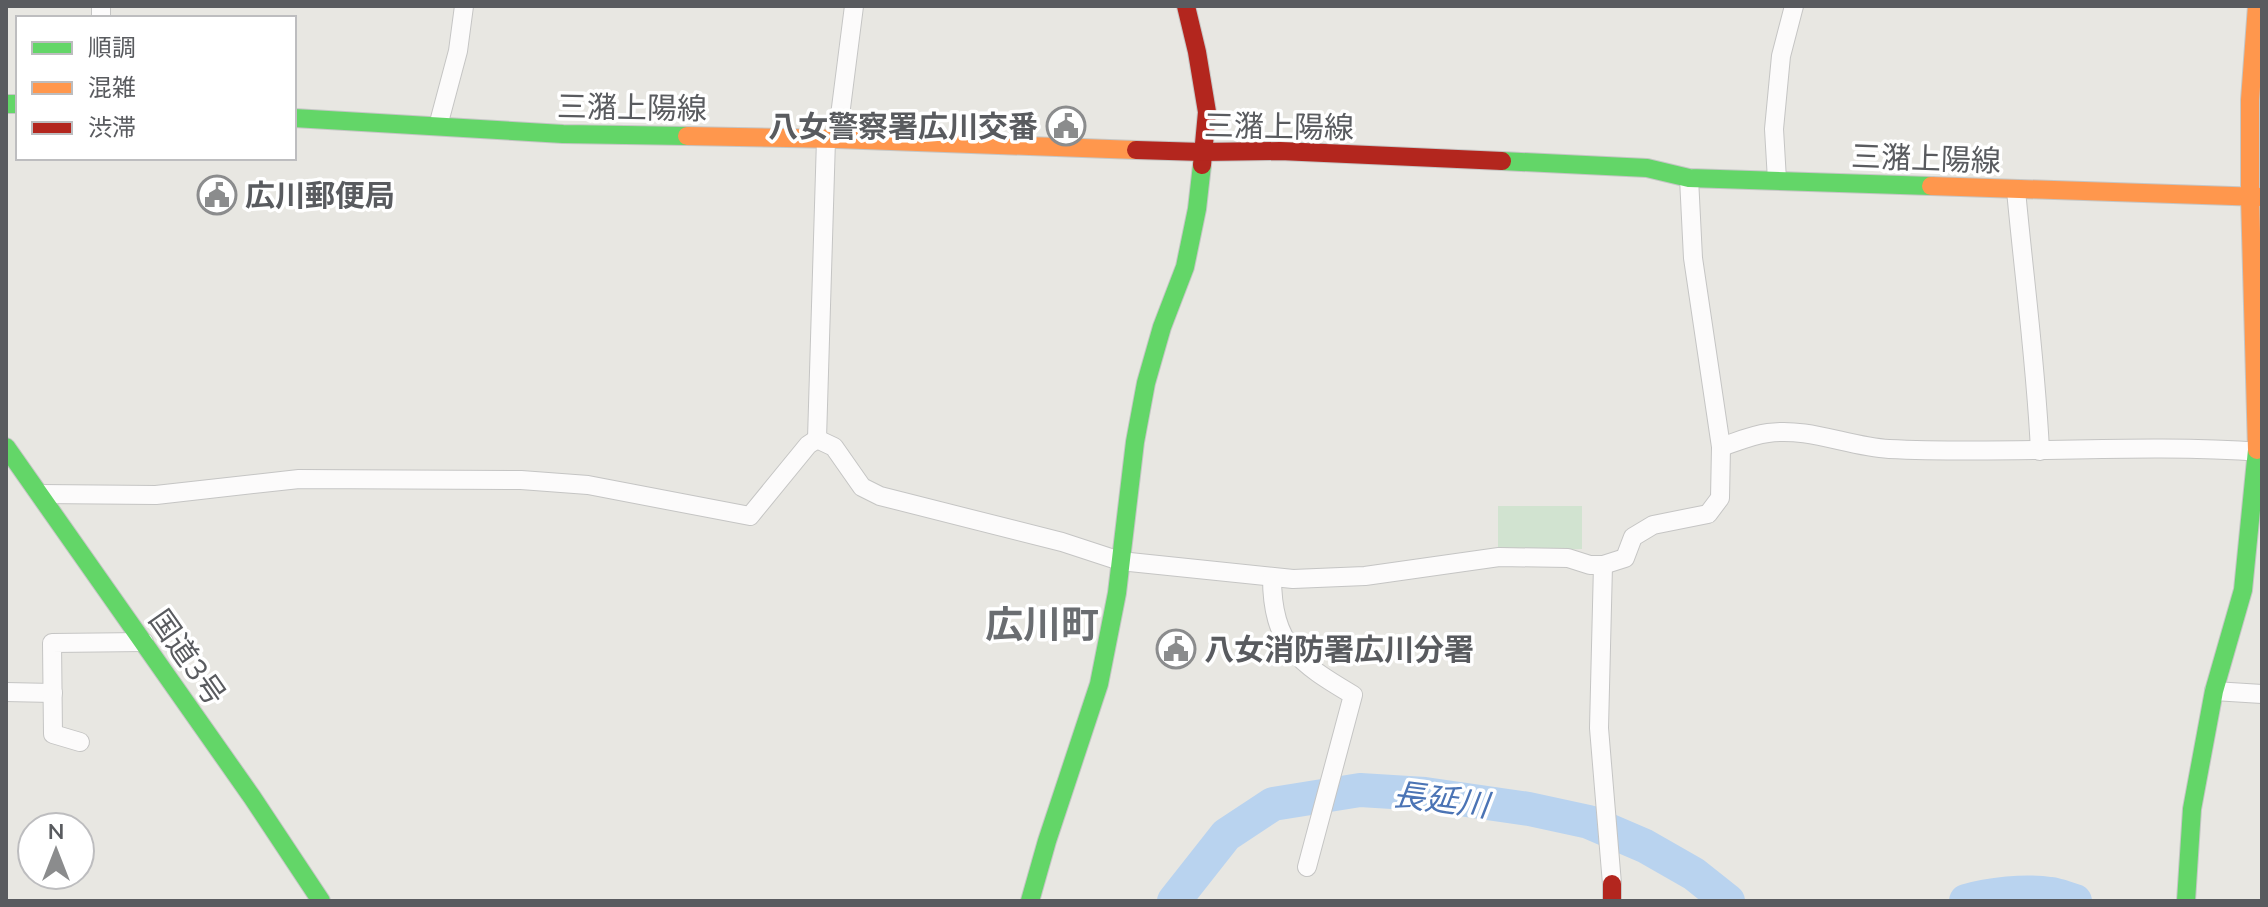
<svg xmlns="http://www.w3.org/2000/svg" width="2268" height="907" font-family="Mulish,'Noto Sans JP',sans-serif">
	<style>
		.green { fill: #d1e3d0 }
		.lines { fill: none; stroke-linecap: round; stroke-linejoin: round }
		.river { stroke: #b9d3ef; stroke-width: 34 }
		.street-casing { stroke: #c5c5c4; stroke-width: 20 }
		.fast-casing { stroke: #c5c6c5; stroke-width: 20 }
		.slow-casing { stroke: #c5c6c5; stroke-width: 20 }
		.jam-casing { stroke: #c5c6c5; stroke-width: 20 }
		.street { stroke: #fcfbfb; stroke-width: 18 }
		.fast { stroke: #63d668; stroke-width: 18 }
		.slow { stroke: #ff974d; stroke-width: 18 }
		.jam { stroke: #b3261e; stroke-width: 18 }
		.labels { text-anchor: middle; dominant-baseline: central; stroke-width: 7; stroke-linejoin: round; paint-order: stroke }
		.street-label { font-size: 30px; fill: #595b5f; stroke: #fff }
		.poi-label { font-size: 30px; font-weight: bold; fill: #595b5f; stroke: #fff; text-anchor: start }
		.water-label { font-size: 32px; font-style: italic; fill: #4b74b5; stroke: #fff }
		.district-label { font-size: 38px; font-weight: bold; fill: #6a6d71; stroke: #fff }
	</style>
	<rect width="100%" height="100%" fill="#e8e7e2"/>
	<polygon class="green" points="1498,506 1582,506 1582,549 1504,552 1498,547"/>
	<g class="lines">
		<g class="river">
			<polyline points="1174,901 1226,835 1273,804 1360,790 1425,794 1529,809 1589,822 1645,846 1694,874 1728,901"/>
			<path d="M1966,901C1989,894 2026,890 2050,894C2059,895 2067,899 2075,901"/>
		</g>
		<defs>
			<g id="street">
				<polyline points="101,18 101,6"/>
				<polyline points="438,126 458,51 464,6"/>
				<polyline points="837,139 854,6"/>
				<polyline points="1777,180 1774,129 1781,56 1794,6"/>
				<path d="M2016,190C2024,277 2036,364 2040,451"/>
				<polyline points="817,439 834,447 862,487 880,496 1062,542 1120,561 1293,579 1365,576 1499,557 1568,558 1590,565 1603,565 1625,558 1633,537 1653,525 1708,514 1720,498 1721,447 1693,258 1689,178"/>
				<polyline points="817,439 826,139"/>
				<path d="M1721,447C1736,442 1752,435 1768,433C1809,427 1849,447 1889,449C2013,455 2138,443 2262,452"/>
				<polyline points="40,494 156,495 299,479 521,480 588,485 750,516 808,445 817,439"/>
				<polyline points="1603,565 1599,728 1612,884"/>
				<path d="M1272,577C1272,645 1299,663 1353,695L1307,867"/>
				<polyline points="2214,691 2262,694"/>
				<polyline points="6,692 53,693"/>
				<polyline points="80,742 53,734 52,643 144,642"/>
			</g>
			<g id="fast">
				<polyline points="6,104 18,104"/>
				<polyline points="294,118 563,134 687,136"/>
				<polyline points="1502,161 1647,168 1689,178 1931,186"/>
				<polyline points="6,447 252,797 321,901"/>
				<polyline points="1030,901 1047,841 1099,684 1117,593 1135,442 1146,383 1162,327 1185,267 1197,209 1202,165"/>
				<polyline points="2186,901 2192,809 2214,691 2243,590 2257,450"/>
			</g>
			<g id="slow">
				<polyline points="687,136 837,139 1136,150"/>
				<polyline points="1931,186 2262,197"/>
				<polyline points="2257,450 2250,197 2250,100 2257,6"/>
			</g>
			<g id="jam">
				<polyline points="1186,6 1197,52 1207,112 1202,165"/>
				<polyline points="1136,150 1202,152 1280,151 1502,161"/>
				<polyline points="1612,884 1612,901"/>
			</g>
		</defs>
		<use href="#street" class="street-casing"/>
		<use href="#fast" class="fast-casing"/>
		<use href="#slow" class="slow-casing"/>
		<use href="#jam" class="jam-casing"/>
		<use href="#street" class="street"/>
		<use href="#fast" class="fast"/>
		<use href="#slow" class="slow"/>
		<use href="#jam" class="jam"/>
	</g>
	<defs>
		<symbol id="civic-ring" viewBox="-11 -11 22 22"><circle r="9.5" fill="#fff" stroke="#8b8c8d" stroke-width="1.5"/><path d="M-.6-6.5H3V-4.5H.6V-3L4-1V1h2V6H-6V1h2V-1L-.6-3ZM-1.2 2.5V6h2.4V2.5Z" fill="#8b8c8d"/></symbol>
	</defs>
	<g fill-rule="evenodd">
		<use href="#civic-ring" x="1044" y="104" width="44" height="44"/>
		<use href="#civic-ring" x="195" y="173" width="44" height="44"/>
		<use href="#civic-ring" x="1154" y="627" width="44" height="44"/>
	</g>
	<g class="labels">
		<g class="street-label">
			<text transform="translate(632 107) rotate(1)">三潴上陽線</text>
			<text transform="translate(1279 126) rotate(1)">三潴上陽線</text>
			<text transform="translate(1926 158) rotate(2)">三潴上陽線</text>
			<text transform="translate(188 657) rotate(55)">国道3号</text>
		</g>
		<g class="poi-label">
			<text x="1038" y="126" text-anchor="end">八女警察署広川交番</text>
			<text x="245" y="195">広川郵便局</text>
			<text x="1204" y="649">八女消防署広川分署</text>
		</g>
		<g class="water-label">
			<text transform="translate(1441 799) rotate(7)">長延川</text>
		</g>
		<g class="district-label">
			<text x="1042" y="624">広川町</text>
		</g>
	</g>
	<rect width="2268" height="907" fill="none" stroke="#595b5f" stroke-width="16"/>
	<rect x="16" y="16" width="280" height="144" fill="#ffffff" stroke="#bdbdbf" stroke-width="2"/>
	<rect x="32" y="42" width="40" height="12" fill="#63d668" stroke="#bdbdbf" stroke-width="2"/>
	<text x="88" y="56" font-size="24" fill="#595b5f">順調</text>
	<rect x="32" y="82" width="40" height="12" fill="#ff974d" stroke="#bdbdbf" stroke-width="2"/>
	<text x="88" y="96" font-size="24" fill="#595b5f">混雑</text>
	<rect x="32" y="122" width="40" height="12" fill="#b3261e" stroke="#bdbdbf" stroke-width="2"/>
	<text x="88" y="136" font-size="24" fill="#595b5f">渋滞</text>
	<g transform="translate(56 851)"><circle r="38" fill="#ffffff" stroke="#bdbdbf" stroke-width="2"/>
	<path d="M0-6L14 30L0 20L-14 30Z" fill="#8b8c8d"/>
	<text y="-12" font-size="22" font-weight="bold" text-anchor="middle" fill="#595b5f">N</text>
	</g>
</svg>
